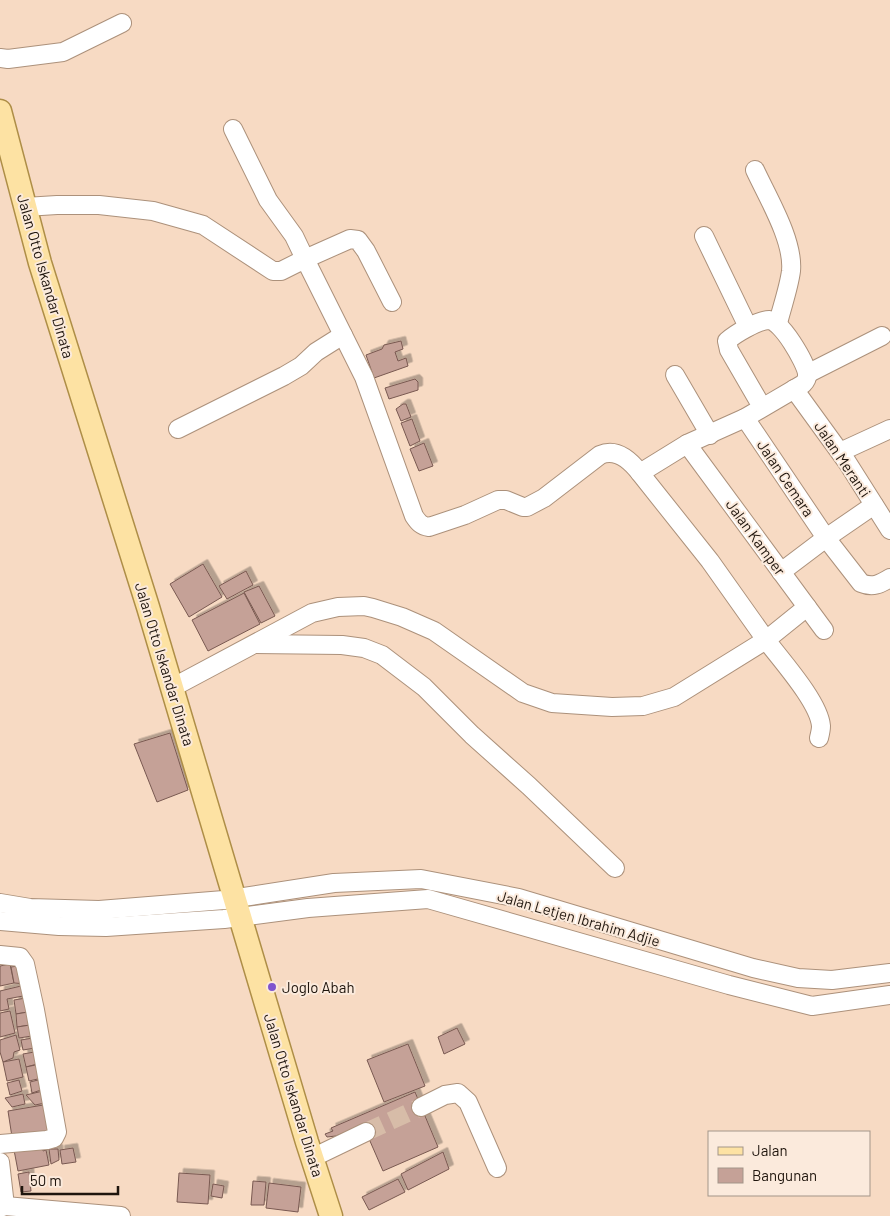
<svg xmlns="http://www.w3.org/2000/svg" width="890" height="1216" font-family="Barlow,sans-serif">
	<style>
		.building { fill: #c5a197; stroke: #795951; filter: url(#shadow) }
		.lines { fill: none; stroke-linecap: round; stroke-linejoin: round }
		.minor-tunnel { stroke: #d7bca8; stroke-width: 18; stroke-dasharray: 18 9; stroke-linecap: butt }
		.minor-casing { stroke: #ac917b; stroke-width: 20 }
		.major-casing { stroke: #ae8e47; stroke-width: 25 }
		.minor { stroke: #fff; stroke-width: 18 }
		.major { stroke: #fde2a3; stroke-width: 22 }
		.poi-dot { fill: #7e54ce; stroke: #fbeadc; stroke-width: 2 }
		.labels { text-anchor: middle; dominant-baseline: central; stroke-width: 4; stroke-linejoin: round; paint-order: stroke }
		.street-label { font-size: 15px; fill: #1f150d; stroke: #fbeadc }
		.poi-label { font-size: 15px; fill: #1f150d; stroke: #fbeadc; text-anchor: start }
	</style>
	<defs>
		<filter id="shadow"><feDropShadow dx="4.5" dy="-4.5" stdDeviation="0" flood-color="#0004"/></filter>
	</defs>
	<rect width="100%" height="100%" fill="#f7dac3"/>
	<g class="building">
		<polygon points="401,341 403,349 395,352 398,361 406,358 408,366 374,378 366,355 382,349 384,345"/>
		<polygon points="415,379 418,382 418,390 389,399 385,388"/>
		<polygon points="403,404 406,404 411,417 401,421 396,409"/>
		<polygon points="412,419 420,441 410,446 401,423"/>
		<polygon points="424,443 433,466 419,471 410,449"/>
		<polygon points="203,564 222,597 189,617 170,584"/>
		<polygon points="246,571 253,585 227,599 219,586"/>
		<polygon points="259,586 275,616 261,623 244,592"/>
		<polygon points="244,593 260,624 208,651 192,620"/>
		<polygon points="170,733 188,790 157,802 134,744"/>
		<polygon points="10,964 14,983 0,986 0,966"/>
		<polygon points="24,965 28,984 14,983 11,967"/>
		<polygon points="21,986 23,996 7,999 9,1009 0,1011 0,991"/>
		<polygon points="26,998 28,1012 16,1014 14,1000"/>
		<polygon points="10,1011 15,1033 0,1037 0,1013"/>
		<polygon points="28,1012 30,1025 17,1027 16,1014"/>
		<polygon points="30,1025 32,1036 19,1038 17,1027"/>
		<polygon points="457,1028 465,1044 444,1054 438,1037"/>
		<polygon points="16,1035 20,1050 14,1052 13,1058 3,1062 0,1052 0,1040"/>
		<polygon points="33,1038 35,1048 23,1050 21,1040"/>
		<polygon points="408,1044 425,1086 384,1102 367,1060"/>
		<polygon points="40,1051 41,1063 26,1067 23,1054"/>
		<polygon points="19,1059 23,1077 7,1081 3,1062"/>
		<polygon points="40,1064 42,1078 29,1081 26,1067"/>
		<polygon points="19,1080 22,1091 10,1095 7,1083"/>
		<polygon points="38,1080 41,1090 32,1093 30,1082"/>
		<polygon points="43,1091 45,1103 35,1105 26,1095"/>
		<polygon points="415,1092 438,1147 383,1171 363,1125 336,1136 327,1137 325,1134 333,1131 331,1128"/>
		<polygon points="23,1094 25,1104 12,1107 5,1098"/>
		<polygon points="49,1104 53,1130 12,1137 8,1111"/>
		<polygon points="42,1145 43,1151 46,1150 49,1165 18,1171 14,1150"/>
		<polygon points="73,1148 76,1162 62,1164 60,1150"/>
		<polygon points="49,1149 58,1149 59,1160 51,1164"/>
		<polygon points="443,1152 449,1169 408,1190 401,1174"/>
		<polygon points="29,1172 31,1191 21,1192 18,1174"/>
		<polygon points="179,1173 210,1175 208,1204 177,1202"/>
		<polygon points="398,1179 405,1192 369,1210 362,1197"/>
		<polygon points="253,1181 266,1182 264,1205 251,1205"/>
		<polygon points="269,1183 301,1187 298,1212 266,1208"/>
		<polygon points="213,1184 224,1186 222,1198 211,1196"/>
	</g>
	<g class="lines">
		<polyline class="minor-tunnel" points="366,1132 421,1107"/>
		<defs>
			<g id="minor">
				<polyline points="0,58 8,59 63,52 122,23"/>
				<polyline points="233,129 268,200 294,236 305,259 350,239 358,240 366,251 392,302"/>
				<path d="M755,170C768,198 794,241 791,271C789,287 782,307 778,323"/>
				<path d="M25,207L57,205H99L153,211L203,225L273,271H281L305,259L364,377L414,516C418,522 421,526 429,527L465,515L498,500H506L523,507H527L544,498L600,455C616,448 630,460 640,473"/>
				<polyline points="704,236 748,327"/>
				<polyline points="807,374 882,336"/>
				<polyline points="675,375 710,435"/>
				<polyline points="794,389 847,462 890,530"/>
				<path d="M745,418L826,538L861,583C873,588 880,584 890,578"/>
				<polyline points="178,429 284,376 301,366 316,352 343,335"/>
				<polyline points="687,444 824,630"/>
				<polyline points="840,452 890,429"/>
				<polyline points="781,572 826,538 874,505"/>
				<path d="M807,607L766,640C781,660 819,702 821,726C821,730 820,734 819,738"/>
				<polyline points="255,644 342,645 364,648 382,655 424,687 472,735 529,786 615,868"/>
				<path d="M171,686L181,683L312,613L338,607L364,606L373,608L402,617L434,631L523,693L552,703L612,707L643,706L674,697L766,640L710,561L640,473L687,444L745,418L803,384C806,381 808,378 807,373C805,362 782,321 769,320C758,320 735,334 727,341L729,350L762,407"/>
				<polyline points="0,903 30,908 99,910 224,900 334,883 421,879 519,898 753,968 798,978 832,980 890,973"/>
				<polyline points="0,921 59,926 106,927 224,919 308,908 428,899 729,985 812,1006 890,995"/>
				<polyline points="0,955 20,957 25,964 35,1010 57,1132 54,1138 47,1140 0,1144"/>
				<polyline points="421,1107 445,1095 458,1093 468,1102 497,1168"/>
				<polyline points="312,1158 366,1132"/>
				<polyline points="0,1162 5,1206 0,1208"/>
				<polyline points="5,1206 121,1216"/>
			</g>
			<polyline id="major" points="0,111 40,263 148,607 307,1142 331,1216"/>
		</defs>
		<use href="#minor" class="minor-casing"/>
		<use href="#major" class="major-casing"/>
		<use href="#minor" class="minor"/>
		<use href="#major" class="major"/>
	</g>
	<circle class="poi-dot" cx="272" cy="987" r="5"/>
	<g class="labels">
		<g class="street-label">
			<text transform="translate(46 276) rotate(74)">Jalan Otto Iskandar Dinata</text>
			<text transform="translate(843 459) rotate(56)">Jalan Meranti</text>
			<text transform="translate(786 478) rotate(56)">Jalan Cemara</text>
			<text transform="translate(756 537) rotate(54)">Jalan Kamper</text>
			<text transform="translate(165 664) rotate(73)">Jalan Otto Iskandar Dinata</text>
			<text transform="translate(579 918) rotate(16)">Jalan Letjen Ibrahim Adjie</text>
			<text transform="translate(294 1095) rotate(73)">Jalan Otto Iskandar Dinata</text>
		</g>
		<g class="poi-label">
			<text x="282" y="987">Joglo Abah</text>
		</g>
	</g>
	<rect x="708" y="1131" width="162" height="65" fill="#fbeadc" stroke="#a39589"/>
	<rect x="718" y="1147" width="25" height="8" fill="#fde2a3" stroke="#a39589"/>
	<text x="752" y="1156" font-size="15" fill="#1f150d">Jalan</text>
	<rect x="718" y="1168" width="25" height="15" fill="#c5a197" stroke="#a39589"/>
	<text x="752" y="1181" font-size="15" fill="#1f150d">Bangunan</text>
	<path d="M22 1186v8h96v-8" fill="none" stroke="#1f150d" stroke-width="2.5"/>
	<text x="30" y="1186" font-size="15" fill="#1f150d" stroke="#fbeadc" stroke-width="4" paint-order="stroke">50 m</text>
</svg>
